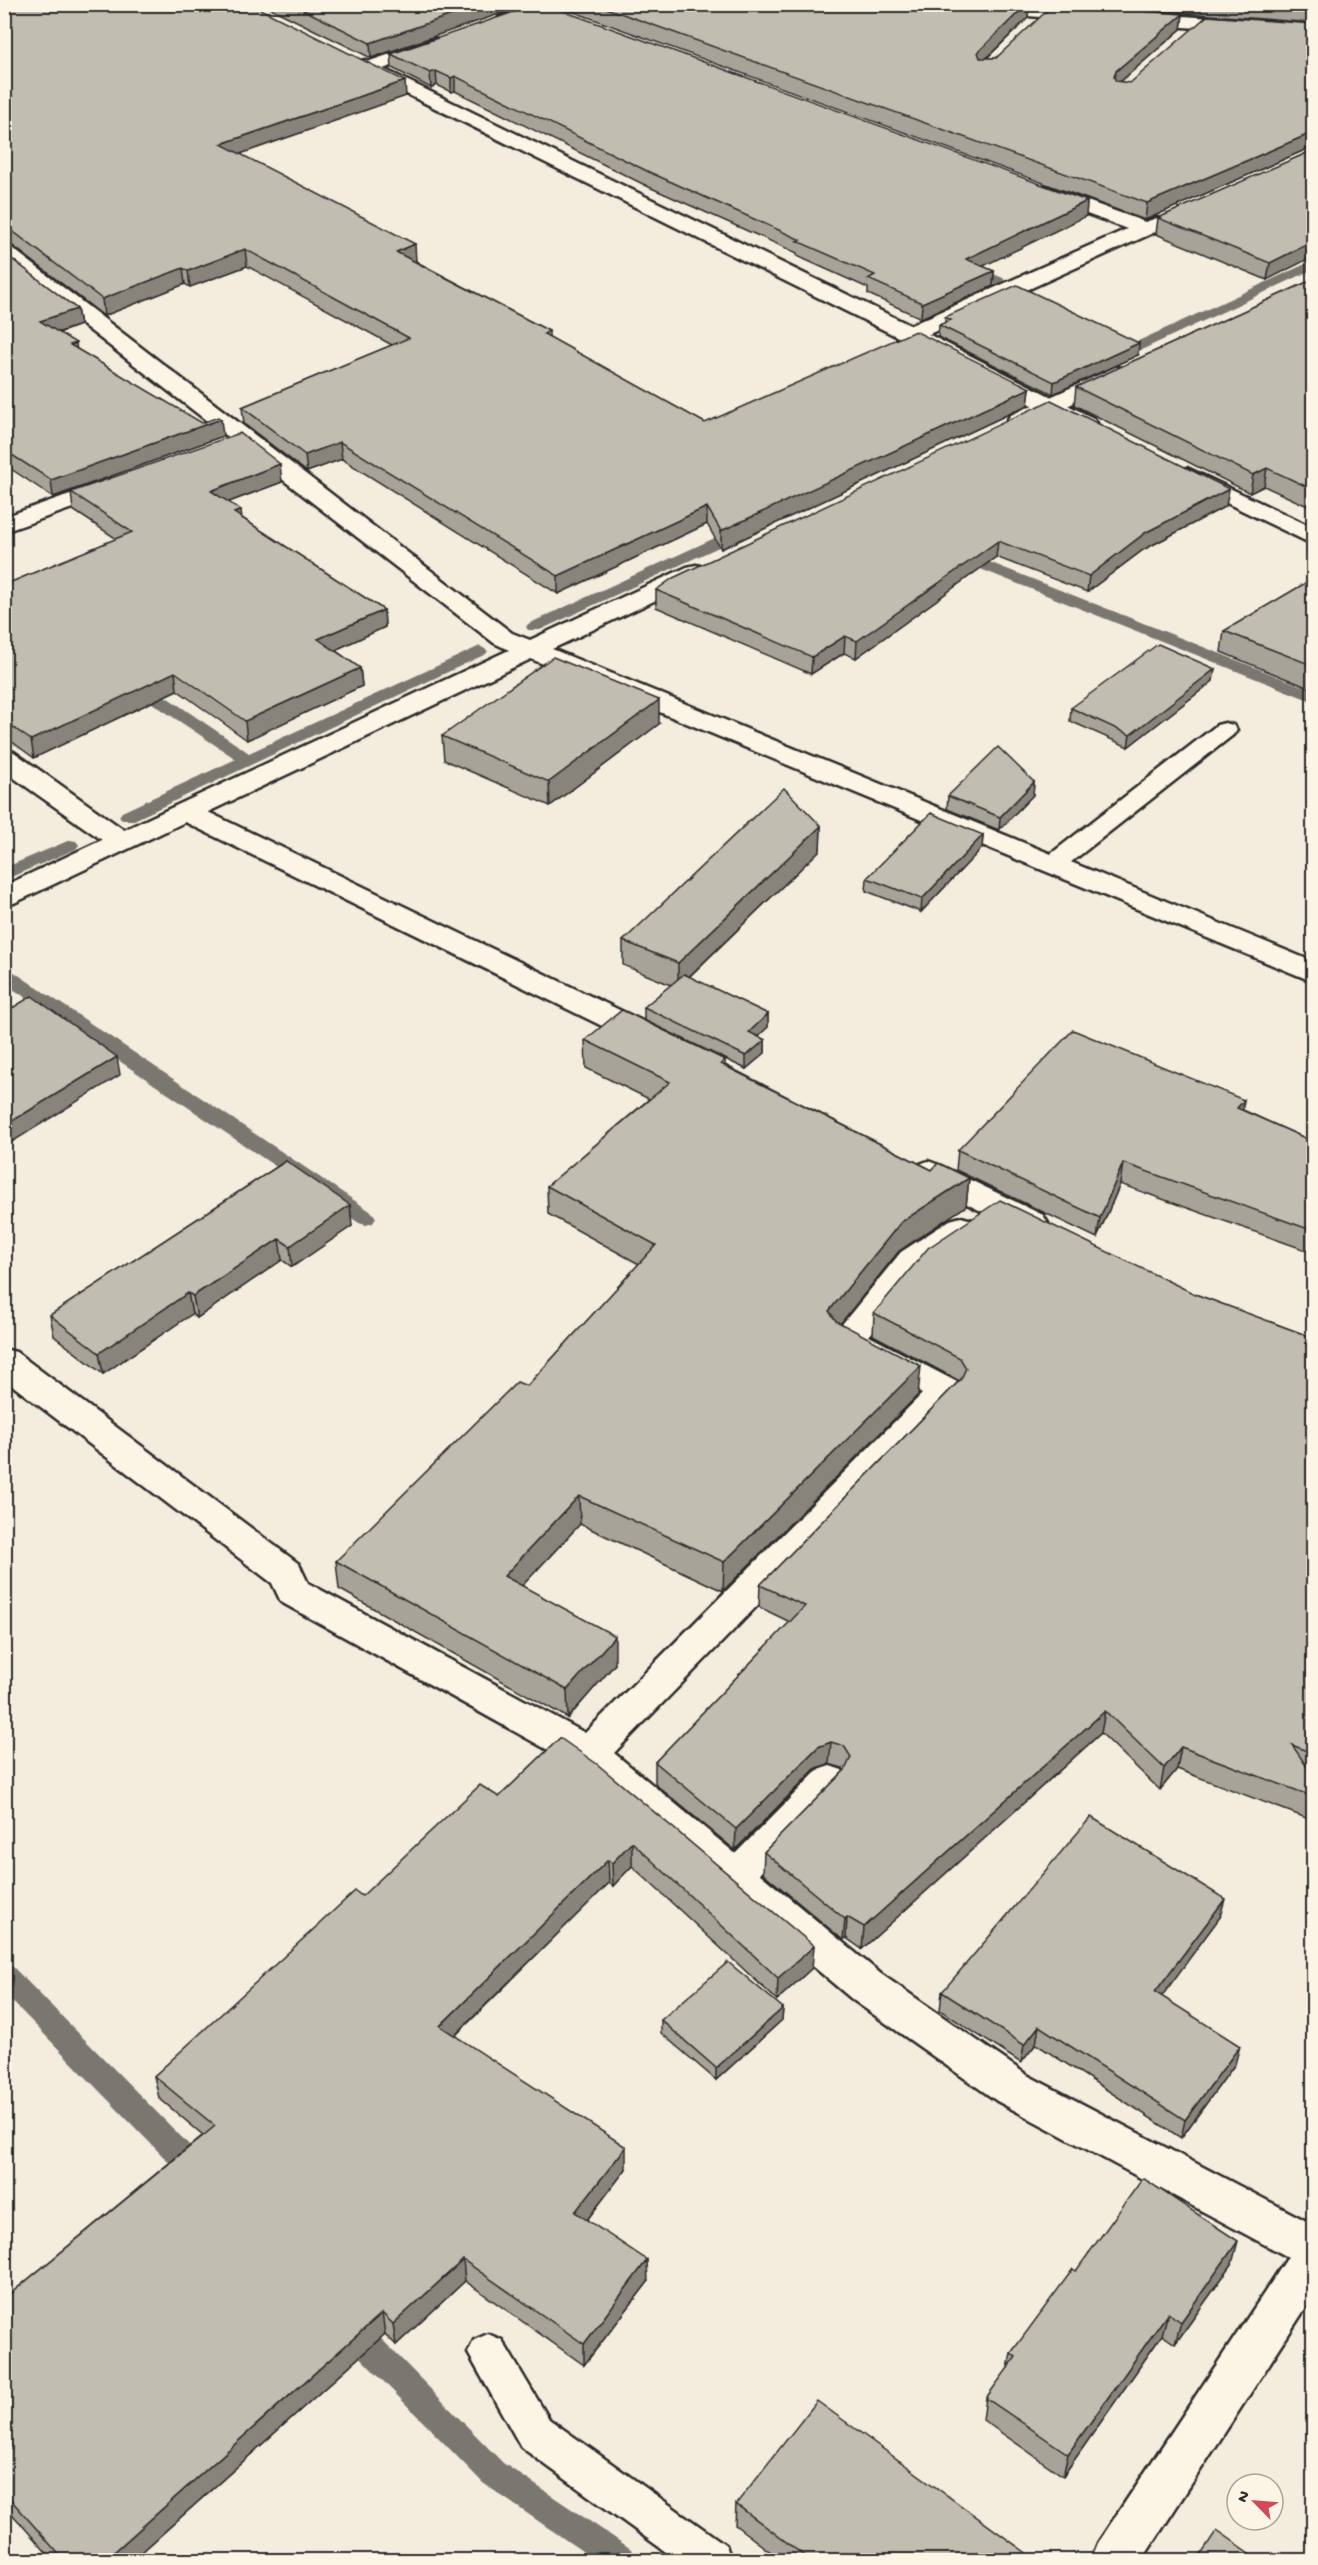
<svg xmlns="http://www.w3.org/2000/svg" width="1318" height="2565" font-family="'Gochi Hand',sans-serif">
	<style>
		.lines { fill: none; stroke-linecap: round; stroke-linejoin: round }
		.stream { fill: #7a7771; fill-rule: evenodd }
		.service-casing { stroke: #2b2b2b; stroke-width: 5 }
		.minor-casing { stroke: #2b2b2b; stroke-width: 5 }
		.tertiary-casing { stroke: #2b2b2b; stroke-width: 5 }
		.service { fill: #fcf5e5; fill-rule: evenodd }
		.minor { fill: #fcf5e5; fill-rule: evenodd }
		.tertiary { fill: #fcf5e5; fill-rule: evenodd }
		.wall { fill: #a7a398; stroke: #2b2b2b; stroke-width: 1.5 }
		.shaded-wall { fill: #88847c; stroke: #2b2b2b; stroke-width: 1.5 }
		.building { fill: #c2bdb1; stroke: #2b2b2b; stroke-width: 1.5 }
	</style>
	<rect width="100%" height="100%" fill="#f4edde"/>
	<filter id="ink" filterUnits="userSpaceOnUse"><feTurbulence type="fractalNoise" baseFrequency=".0167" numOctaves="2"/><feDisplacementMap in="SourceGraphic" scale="12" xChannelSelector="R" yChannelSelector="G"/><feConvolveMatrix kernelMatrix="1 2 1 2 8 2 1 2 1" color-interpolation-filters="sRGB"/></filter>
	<g filter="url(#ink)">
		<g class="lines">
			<g class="stream">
				<polygon points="1314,260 1314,269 1120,360 1110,360 1108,357 1110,354"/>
				<polygon points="967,263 1003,278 1005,281 998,285 993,284 962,270 960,267"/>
				<polygon points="743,525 751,530 749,533 540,630 528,630 526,627 528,624"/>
				<polygon points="959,550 1314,691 1314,702 953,558 951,555 953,552"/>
				<polygon points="480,646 488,651 486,654 134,820 122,820 119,816 122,812 236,759 128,687 126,683 128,679 140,679 249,753"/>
				<polygon points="70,840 76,841 79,845 76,849 4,880 4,868"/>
				<polygon points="4,968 11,970 373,1213 376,1218 373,1223 366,1225 359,1223 4,983"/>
				<polygon points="4,1964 13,1967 209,2165 213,2174 209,2183 199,2186 189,2183 4,1993"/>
				<polygon points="350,2314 360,2317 503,2463 631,2549 635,2560 595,2560 483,2483 340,2337 336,2327 340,2317"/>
			</g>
			<defs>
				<g id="service">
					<polygon points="1225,723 1233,725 1237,730 1233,735 1061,870 1052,872 1043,870 1040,865 1043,860 1217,725"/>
					<polygon points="830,1766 842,1770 847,1780 842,1790 747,1886 735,1890 723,1886 718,1876 723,1866 818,1770"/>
					<polygon points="488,2334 502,2340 549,2419 726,2545 731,2560 677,2560 521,2447 468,2353 474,2340"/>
				</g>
				<g id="minor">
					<polygon points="536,4 565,4 563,8 506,27 499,25 497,21 499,17"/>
					<polygon points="942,4 1028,4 1090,9 1097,11 1099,15 1097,19 1090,21 951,10 944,8"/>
					<polygon points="1138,13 1314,25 1314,37 1131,23 1129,19 1131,15"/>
					<polygon points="435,39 442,41 444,45 442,49 368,74 361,72 358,68 361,64"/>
					<polygon points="1046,186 1145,222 1157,218 1164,220 1167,224 1164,228 918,339 910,341 902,339 899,334 902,329 1127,229 1039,196 1036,192 1039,188"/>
					<polygon points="4,247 12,248 512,633 530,640 687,567 696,565 705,567 708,572 705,577 552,649 1314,962 1314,982 531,659 208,812 663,1031 667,1038 663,1045 652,1048 641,1045 185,822 14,903 4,905 4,886 102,840 4,771 4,750 14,752 124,830 509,650 494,643 4,264"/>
					<polygon points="1116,367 1124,369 1127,374 1124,379 1027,425 1019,427 1011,425 1007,420 1011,415"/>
					<polygon points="113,479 121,481 125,486 121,491 4,532 4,517"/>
					<polygon points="928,1161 939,1165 1043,1215 1048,1223 1043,1231 1032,1234 1021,1231 917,1179 912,1172 917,1165"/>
					<polygon points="961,1217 972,1220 977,1228 972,1236 925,1268 869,1336 957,1382 962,1391 957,1400 614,1753 881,1974 1027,2075 1314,2225 1314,2295 1142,2560 1091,2560 1098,2543 1288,2257 997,2101 853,2000 575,1765 281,1602 272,1583 4,1379 4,1349 16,1352 299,1564 308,1583 585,1733 922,1394 835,1347 830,1339 901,1252 950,1220"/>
				</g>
				<g id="tertiary">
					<polygon points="365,60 918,329 1093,418 1097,423 1093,428 1085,430 1077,428 902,339 358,70 355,66 358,62"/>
					<polygon points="1187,468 1314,528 1314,545 1179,480 1175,475 1179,470"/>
				</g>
			</defs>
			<use href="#service" class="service-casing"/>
			<use href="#minor" class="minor-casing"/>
			<use href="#tertiary" class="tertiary-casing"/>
			<use href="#service" class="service"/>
			<use href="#minor" class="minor"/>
			<use href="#tertiary" class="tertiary"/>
		</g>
		<g class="wall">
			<polygon points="4,4 406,96 240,154 416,261 415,261 549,331 549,337 705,423 1030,388 1028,405 721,549 707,524 558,594 342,459 307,472 244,424 242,407 392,345 247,266 190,287 185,284 104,316 13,246 4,245"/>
			<polygon points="262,4 528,4 371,58"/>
			<polygon points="563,4 1029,4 1028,18 987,58 996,58 1183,14 1181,29 1120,82 1130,83 1314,24 1314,146 1145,220 563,8"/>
			<polygon points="1069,4 1314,4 1314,23"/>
			<polygon points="391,54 1087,201 1086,216 982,266 994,271 993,286 921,318 868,294 868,288 797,256 797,253 649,187 455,91 451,92 437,85 431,88 392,68"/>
			<polygon points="1314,150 1267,280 1156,234 1158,218"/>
			<polygon points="4,253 77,309 80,325 59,333 77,349 223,436 53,497 8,467 4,468"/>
			<polygon points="1314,279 1314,509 1264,486 1250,493 1074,405 1076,387"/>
			<polygon points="945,317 1138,355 1053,394 938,337 939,325 945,323"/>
			<polygon points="282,482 229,502 242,518 384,610 385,627 335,650 360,668 362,686 247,740 177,690 34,758 8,739 4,741 4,585 117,539 73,510 71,492"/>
			<polygon points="1226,506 1143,550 1087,592 996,557 856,658 844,653 811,674 656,607 656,590"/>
			<polygon points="1314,578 1314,690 1221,652 1224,631"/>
			<polygon points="1213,681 1128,747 1070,721 1071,708"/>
			<polygon points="659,724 550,806 444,760 442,736"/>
			<polygon points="1034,782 1033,795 999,830 947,809 948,796"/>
			<polygon points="821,826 820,850 689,977 768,1014 768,1027 758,1036 765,1040 765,1053 746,1069 644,1020 644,1007 671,985 623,965 623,941"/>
			<polygon points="983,835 982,848 921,912 866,891 867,878"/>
			<polygon points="585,1040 725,1060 725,1065 932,1170 969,1178 966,1206 899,1251 840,1323 918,1395 723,1591 580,1524 522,1586 615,1664 568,1718 339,1589 336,1561 527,1386 639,1264 548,1214 547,1186 649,1099 586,1068"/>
			<polygon points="1243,1110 1314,1142 1314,1253 1120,1184 1097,1238 956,1170 958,1150"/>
			<polygon points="286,1161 352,1226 292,1267 282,1260 197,1318 192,1314 103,1374 54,1336 50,1315"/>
			<polygon points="1195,1294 1314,1338 1314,1821 1177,1769 1160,1790 1101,1733 862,1949 846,1938 843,1940 763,1873 764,1852 844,1771 843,1768 829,1764 816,1768 735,1850 655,1784 655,1762 790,1622 759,1607 760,1585 959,1381 958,1380 873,1335 874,1313"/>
			<polygon points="560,1738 812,1968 777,2000 632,1866 613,1886 609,1883 455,2036 626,2169 587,2220 648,2282 584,2365 465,2281 396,2345 385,2334 133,2560 53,2560 4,2505 4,2299 203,2135 159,2098 154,2076 362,1896 499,1797"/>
			<polygon points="1314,1889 1314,1911 1308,1903 1311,1890"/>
			<polygon points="1220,1917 1161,1996 1235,2064 1181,2138 1036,2044 1021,2063 940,2010 942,1992"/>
			<polygon points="783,2008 782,2020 716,2080 661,2033 661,2020"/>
			<polygon points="1232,2264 1175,2344 1162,2335 1063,2476 983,2420 986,2398 1008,2369 1011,2353 1076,2271"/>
			<polygon points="736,2504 1036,2560 781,2560 735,2525"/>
		</g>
		<g class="shaded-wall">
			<polygon points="483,4 528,4 371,58 370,43"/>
			<polygon points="1027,4 1029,4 1028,18 977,67 978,52"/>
			<polygon points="1183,14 1181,29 1114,87 1114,77 1116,71"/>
			<polygon points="436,71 437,85 431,88 430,73"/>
			<polygon points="455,76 455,91 451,92 451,78"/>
			<polygon points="405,81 406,96 223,160 221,144"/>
			<polygon points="1314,132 1314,146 1145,220 1147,203"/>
			<polygon points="1087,201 1086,216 965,275 966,259"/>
			<polygon points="1314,241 1314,256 1267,280 1270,263"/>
			<polygon points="415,244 416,261 397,268 396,252"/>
			<polygon points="245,249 247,266 190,287 188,271"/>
			<polygon points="183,268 185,284 104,316 102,299"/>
			<polygon points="994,271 993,286 921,318 922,303"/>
			<polygon points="77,309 80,325 42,338 40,321"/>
			<polygon points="76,343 78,360 70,345"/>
			<polygon points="1139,343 1138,355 1053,394 1054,382"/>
			<polygon points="1030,388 1028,405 721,549 721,531"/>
			<polygon points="221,419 223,436 53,497 51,480"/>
			<polygon points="340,442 342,459 307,472 305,455"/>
			<polygon points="4,450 8,467 4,468"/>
			<polygon points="280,464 282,482 213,508 211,491"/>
			<polygon points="1267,468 1264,486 1250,493 1253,475"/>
			<polygon points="1229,489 1226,506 1143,550 1087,592 1089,576 1145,533"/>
			<polygon points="707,507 707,524 558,594 558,576"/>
			<polygon points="241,510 243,528 234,513"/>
			<polygon points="998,541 996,557 856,658 857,641"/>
			<polygon points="384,610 385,627 320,657 318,639"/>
			<polygon points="845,636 844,653 811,674 812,657"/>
			<polygon points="360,668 362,686 247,740 245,721"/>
			<polygon points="1215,669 1213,681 1128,747 1130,735"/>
			<polygon points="175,672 177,690 34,758 31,740"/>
			<polygon points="659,700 659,724 550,806 549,782"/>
			<polygon points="4,721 8,739 4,741"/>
			<polygon points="1034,782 1033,795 999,830 1000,817"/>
			<polygon points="821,826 820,850 678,987 678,963"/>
			<polygon points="983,835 982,848 921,912 922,899"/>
			<polygon points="768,1014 768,1027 749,1045 749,1032"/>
			<polygon points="765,1040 765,1053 746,1069 746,1056"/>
			<polygon points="117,1057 120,1075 4,1147 4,1126"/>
			<polygon points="1244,1100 1241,1121 1237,1108"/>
			<polygon points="1123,1163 1120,1184 1097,1238 1100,1218"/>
			<polygon points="969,1178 966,1206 899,1251 828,1339 829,1311 901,1222"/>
			<polygon points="350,1205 352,1226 292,1267 290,1246"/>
			<polygon points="279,1239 282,1260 197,1318 193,1296"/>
			<polygon points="188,1293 192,1314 103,1374 99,1353"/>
			<polygon points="921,1366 918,1395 723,1591 724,1562"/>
			<polygon points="579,1496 580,1524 505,1604 504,1576"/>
			<polygon points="615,1636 615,1664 568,1718 567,1690"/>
			<polygon points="1105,1711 1101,1733 862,1949 864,1927"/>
			<polygon points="831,1742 829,1764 816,1768 735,1850 736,1829 818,1747"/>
			<polygon points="1181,1747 1177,1769 1160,1790 1164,1768"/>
			<polygon points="632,1842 632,1866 613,1886 612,1863"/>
			<polygon points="608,1860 609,1883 442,2048 440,2026"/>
			<polygon points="1225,1899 1220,1917 1151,2011 1155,1992"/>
			<polygon points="847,1917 846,1938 843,1940 845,1919"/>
			<polygon points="814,1946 812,1968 777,2000 778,1978"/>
			<polygon points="783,2008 782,2020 716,2080 716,2068"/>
			<polygon points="1039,2026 1036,2044 1021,2063 1024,2045"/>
			<polygon points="1240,2046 1235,2064 1181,2138 1185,2120"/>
			<polygon points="626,2147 626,2169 576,2234 575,2212"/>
			<polygon points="1238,2241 1232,2264 1175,2344 1181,2322"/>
			<polygon points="463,2260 465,2281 396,2345 393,2324"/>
			<polygon points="647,2260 648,2282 584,2365 584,2344"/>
			<polygon points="382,2313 385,2334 133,2560 105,2560"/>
			<polygon points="1168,2313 1162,2335 1063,2476 1068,2454"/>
		</g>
		<g class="building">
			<polygon points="4,4 250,4 405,81 221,144 415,244 396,252 549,331 544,334 705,423 915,331 1030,388 721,531 707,507 558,576 340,442 305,455 242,407 409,338 245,249 188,271 183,268 102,299 11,230 4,229"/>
			<polygon points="292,4 483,4 370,43"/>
			<polygon points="537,4 544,4 1087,201 966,259 994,271 922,303 868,279 875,275 797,241 801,240 649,172 455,76 451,78 436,71 430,73 391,54"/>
			<polygon points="595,4 1027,4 978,52 980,58 996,58 1053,5 1183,14 1116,71 1114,77 1116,81 1130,83 1207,16 1314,24 1314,132 1147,203"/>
			<polygon points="1274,4 1314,4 1314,7"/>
			<polygon points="1314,150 1314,241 1270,263 1158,218"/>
			<polygon points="4,253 77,309 40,321 76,343 70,345 202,423 218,417 221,419 51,480 4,450"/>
			<polygon points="1314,279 1314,490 1267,468 1253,475 1076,387"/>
			<polygon points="1017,285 1139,343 1054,382 939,325 951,320 945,317"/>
			<polygon points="1051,400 1229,489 1145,533 1089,576 998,541 857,641 845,636 812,657 656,590 673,578"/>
			<polygon points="240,433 280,464 211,491 241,510 234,513 384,610 318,639 360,668 245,721 175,672 31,740 4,721 4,585 132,532 71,492"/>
			<polygon points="1314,578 1314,666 1224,631"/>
			<polygon points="1158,644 1215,669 1130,735 1071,708"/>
			<polygon points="553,657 659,700 549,782 442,736"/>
			<polygon points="998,747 1034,782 1000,817 948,796"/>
			<polygon points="784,788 821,826 678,963 623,941"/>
			<polygon points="931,813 983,835 922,899 867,878"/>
			<polygon points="684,974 768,1014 749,1032 765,1040 746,1056 644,1007"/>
			<polygon points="32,996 117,1057 4,1126 4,1013"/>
			<polygon points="622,1010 725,1060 721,1064 932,1170 938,1163 969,1178 901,1222 829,1311 836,1321 921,1366 724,1562 579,1496 504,1576 615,1636 567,1690 336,1561 517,1382 527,1386 656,1245 547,1186 670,1082 585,1040"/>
			<polygon points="1073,1030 1244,1100 1237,1108 1314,1142 1314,1231 1123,1163 1100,1218 958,1150"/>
			<polygon points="286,1161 350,1205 290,1246 279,1239 193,1296 188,1293 99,1353 50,1315"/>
			<polygon points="1000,1200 1195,1294 1314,1338 1314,1754 1292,1745 1314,1777 1314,1797 1181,1747 1164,1768 1105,1711 864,1927 847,1917 845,1919 764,1852 845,1770 851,1757 844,1746 831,1742 818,1747 736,1829 655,1762 805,1606 760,1585 961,1379 966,1368 960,1358 874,1313 928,1248"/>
			<polygon points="560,1738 597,1764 814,1946 778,1978 632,1842 612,1863 608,1860 440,2026 626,2147 575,2212 647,2260 584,2344 463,2260 393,2324 382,2313 105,2560 64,2560 4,2492 4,2299 215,2126 154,2076 355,1891 362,1896 480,1785 499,1797"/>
			<polygon points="1091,1817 1225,1899 1155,1992 1240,2046 1185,2120 1039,2026 1024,2045 942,1992"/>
			<polygon points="728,1962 783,2008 716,2068 661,2020"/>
			<polygon points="1143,2178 1238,2241 1181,2322 1168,2313 1068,2454 986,2398 1016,2357 1011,2353 1073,2269 1076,2271"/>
			<polygon points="817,2401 1036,2560 810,2560 736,2504"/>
			<polygon points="1217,2530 1260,2560 1197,2560"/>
		</g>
	</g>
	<rect width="1318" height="2565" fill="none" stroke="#fcf5e5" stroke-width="24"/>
	<rect x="12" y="12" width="1294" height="2541" fill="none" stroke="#2b2b2b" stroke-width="2" filter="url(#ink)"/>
	<g transform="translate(1255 2502) rotate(295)"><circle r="28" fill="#fcf5e5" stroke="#a8a49b" stroke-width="1.5"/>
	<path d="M0-4.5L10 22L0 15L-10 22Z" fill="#d1495b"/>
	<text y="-9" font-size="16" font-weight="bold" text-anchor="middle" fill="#2b2b2b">N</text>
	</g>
</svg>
